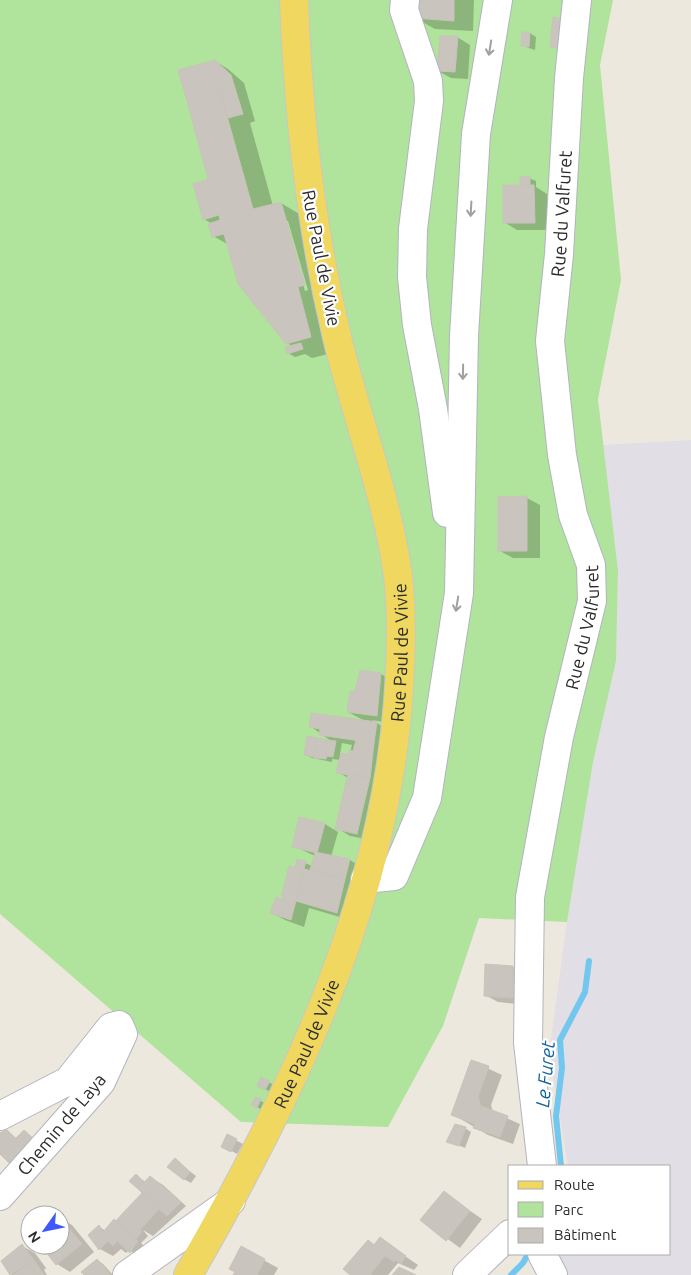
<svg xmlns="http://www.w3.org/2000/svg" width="691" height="1275" font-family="Ubuntu,sans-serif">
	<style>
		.industrial { fill: #e1dee6 }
		.green { fill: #b0e39b }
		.shadow { fill: #0003; fill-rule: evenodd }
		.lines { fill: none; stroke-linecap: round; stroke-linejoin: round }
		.stream { stroke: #72c7ef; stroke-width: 6 }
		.building { fill: #c9c4bd; stroke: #c9c4b8 }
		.minor-casing { stroke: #b2b4bf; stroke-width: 30 }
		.major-casing { stroke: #c8c8c8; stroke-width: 30 }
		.minor { stroke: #fff; stroke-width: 28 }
		.major { stroke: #f0d760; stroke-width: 28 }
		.oneway { stroke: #a0a0a0 }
		.labels { text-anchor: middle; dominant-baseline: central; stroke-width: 4.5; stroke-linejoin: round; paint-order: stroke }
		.street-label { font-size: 18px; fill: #2c2c2c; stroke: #fff }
		.water-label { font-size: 19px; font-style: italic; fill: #0e649e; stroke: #fff }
	</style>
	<rect width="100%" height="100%" fill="#ede8de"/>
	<polygon class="industrial" points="691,440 691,1275 566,1275 557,1258 558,1254 670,1254 670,1166 568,1166 549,1053 567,922 593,762 616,661 618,571 603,445"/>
	<polygon class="green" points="0,0 613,0 600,65 621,280 598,399 618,571 616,661 593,762 567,922 479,918 443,1026 388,1127 241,1122 0,914"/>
	<g class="shadow">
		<polygon points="416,0 474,0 473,31 435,29 415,18"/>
		<polygon points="530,33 536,37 535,50 523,46"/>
		<polygon points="457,37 470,45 468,79 451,78 438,71"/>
		<path d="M215,61L228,69L244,83L255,121L250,123L273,206L281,203L306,218L336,352L312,358L305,354L295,357L288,353L292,346L287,343L229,245L213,236L212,224L204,219L210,180ZM285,221H288L308,290L305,291Z"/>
		<polygon points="529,178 536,181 536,187 547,194 548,230 517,230 504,222 521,186"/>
		<polygon points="527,498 540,505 540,558 513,558 500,551"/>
		<path d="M361,671L381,674L394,681L390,723L372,720L390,731L370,840L350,836L337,828L348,778L338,772L341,760L332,759V762L312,758L306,755L308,738L331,741L310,726L365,721L348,712ZM342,743L352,745L349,756L340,754Z"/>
		<polygon points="300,818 325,824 338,832 331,857 350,860 363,868 350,920 309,908 304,927 285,920 272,913 285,901 298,860 312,866 315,856 294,846"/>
		<polygon points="486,965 513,967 519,970 525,1005 498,1002 485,995"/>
		<polygon points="472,1061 502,1075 491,1105 493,1112 520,1124 513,1144 488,1135 452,1114"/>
		<polygon points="262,1078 275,1086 272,1093 259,1085"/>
		<polygon points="256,1099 267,1104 264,1111 253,1105"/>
		<polygon points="465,1128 471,1132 465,1148 448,1141"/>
		<polygon points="228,1136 243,1144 237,1154 223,1146"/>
		<polygon points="175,1160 196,1176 191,1183 184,1179"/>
		<polygon points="136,1176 146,1182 150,1177 163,1185 186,1206 153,1236 143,1230 148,1236 141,1243 143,1245 137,1255 129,1250 126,1253 121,1249 113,1256 100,1249 99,1227 106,1231 117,1222 144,1193 131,1181"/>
		<polygon points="444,1193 482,1219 460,1248 422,1220"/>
		<polygon points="60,1218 72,1225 94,1252 70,1272 57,1264 48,1253 45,1255 34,1246 60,1245"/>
		<polygon points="380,1239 418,1265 414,1270 398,1263 388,1275 352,1275 369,1241 375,1245"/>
		<polygon points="22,1246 35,1253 46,1268 44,1270 47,1275 12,1275 2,1261"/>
		<polygon points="242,1248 278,1268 274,1275 234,1275"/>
		<polygon points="97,1260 103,1264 113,1275 86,1275"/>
	</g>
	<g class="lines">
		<g class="stream">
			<polyline points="561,1166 556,1116 562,1068 560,1040 585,992 589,961"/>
			<polyline points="511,1275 523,1263 528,1254"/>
		</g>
	</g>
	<g class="building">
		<polygon points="415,0 454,0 454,21 414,18"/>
		<polygon points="553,17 563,19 560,48 550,47"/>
		<polygon points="522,32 530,32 529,47 521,46"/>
		<polygon points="440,36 458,36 455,72 437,71"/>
		<polygon points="215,60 231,75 243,114 228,118 220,91 187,101 178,70"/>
		<polygon points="220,91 253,209 281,202 305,285 298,287 311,337 286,344 238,284 224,234 212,237 208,224 220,220 219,215 203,220 193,184 208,179 187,101"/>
		<polygon points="530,176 530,185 520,185 520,177"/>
		<polygon points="503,185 534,185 535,223 503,223"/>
		<polygon points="301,343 303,349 287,354 285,347"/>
		<polygon points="527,496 527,551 498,551 498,497"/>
		<polygon points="360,670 381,673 377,716 347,712 350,691 355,691"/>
		<polygon points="311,713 377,722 374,743 319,735 320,729 309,727"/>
		<polygon points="307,736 317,738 314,757 304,755"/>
		<polygon points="317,738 329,740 326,759 314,758"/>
		<polygon points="329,740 336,741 333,757 326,756"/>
		<polygon points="356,740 374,743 370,778 336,773 341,753 348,754 349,750 353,751"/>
		<polygon points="348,774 370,778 357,834 335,829"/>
		<polygon points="299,817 325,823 317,853 292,847"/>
		<polygon points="315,852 350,859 345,879 310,870"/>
		<polygon points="297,859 306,861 291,920 270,913 276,897 283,900 282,894 289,866 295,868"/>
		<polygon points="304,869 345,879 337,913 296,901"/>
		<polygon points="485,964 513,966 512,998 484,996"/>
		<polygon points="513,969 520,969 521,997 512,997"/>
		<polygon points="471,1060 489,1066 478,1097 481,1106 475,1124 451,1115"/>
		<polygon points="261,1077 270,1081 265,1090 257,1086"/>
		<polygon points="255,1097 261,1099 257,1108 251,1105"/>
		<polygon points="481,1106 508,1116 500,1137 473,1128"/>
		<polygon points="455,1124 466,1127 459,1146 446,1142"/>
		<polygon points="6,1129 27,1149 12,1166 0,1154 0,1133"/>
		<polygon points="24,1130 35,1140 27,1149 16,1138"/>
		<polygon points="227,1134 237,1139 231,1152 221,1147"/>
		<polygon points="175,1158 190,1172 184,1180 167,1167"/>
		<polygon points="136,1174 144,1182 138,1189 129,1181"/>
		<polygon points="150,1176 173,1195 159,1209 138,1189"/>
		<polygon points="444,1191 470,1211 446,1241 420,1220"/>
		<polygon points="142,1193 159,1209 140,1230 122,1214"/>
		<polygon points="173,1195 181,1202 167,1216 159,1209"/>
		<polygon points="122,1214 142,1232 136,1239 116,1221"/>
		<polygon points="60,1217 82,1244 56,1265 42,1247 45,1245 60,1245"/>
		<polygon points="114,1219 127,1231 113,1246 108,1241 99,1250 88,1235 99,1225 103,1232"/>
		<polygon points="127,1231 138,1241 130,1253 117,1241"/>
		<polygon points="380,1237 406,1256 401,1264 396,1260 394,1262 385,1256 370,1274 372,1275 350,1275 343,1269 368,1240 374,1245"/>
		<polygon points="22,1244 34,1260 10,1275 1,1261"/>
		<polygon points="241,1246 265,1259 257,1275 233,1275 235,1272 229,1269"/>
		<polygon points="97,1259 111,1275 84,1275 81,1272"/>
		<polygon points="34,1260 44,1275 37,1275 29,1264"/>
		<polygon points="29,1264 37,1275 13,1275"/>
		<polygon points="399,1267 416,1275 392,1275"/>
	</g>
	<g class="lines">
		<defs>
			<g id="minor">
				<polyline points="405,0 404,10 428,81 429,101 413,229 412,277 417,325 433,409 447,513"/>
				<polyline points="365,879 394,876 427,798 459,593 464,336 476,134 498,0"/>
				<polyline points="0,1116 68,1081 111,1027 119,1025 123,1034 101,1082 0,1196"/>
				<path id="s1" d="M542,1166L528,1043L530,897L559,737L592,601L591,565L573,515L562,455L550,341L559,254L569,78L577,0"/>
				<polyline points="542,1254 553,1275"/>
				<polyline points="127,1275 231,1201"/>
				<polyline points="467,1275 510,1234"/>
			</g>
			<g id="major">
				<path id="s2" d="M188,1275C290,1099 382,909 398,703C401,661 403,618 398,576C387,495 356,417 337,337C310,224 298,116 294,0"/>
			</g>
		</defs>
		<use href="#minor" class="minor-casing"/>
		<use href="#major" class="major-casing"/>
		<use href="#minor" class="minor"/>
		<use href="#major" class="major"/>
	</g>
	<defs><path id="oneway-shaft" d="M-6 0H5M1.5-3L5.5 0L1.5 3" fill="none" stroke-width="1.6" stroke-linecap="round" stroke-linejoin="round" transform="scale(1.25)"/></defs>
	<g class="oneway">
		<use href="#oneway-shaft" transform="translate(490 48) rotate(99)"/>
		<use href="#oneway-shaft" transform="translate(471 209) rotate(93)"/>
		<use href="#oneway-shaft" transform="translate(463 372) rotate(91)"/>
		<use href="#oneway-shaft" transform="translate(457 604) rotate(99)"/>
	</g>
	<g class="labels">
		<g class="street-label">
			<text stroke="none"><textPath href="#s1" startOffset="965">Rue du Valfuret</textPath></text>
			<text transform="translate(322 258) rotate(79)">Rue Paul de Vivie</text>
			<text stroke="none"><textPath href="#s1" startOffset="545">Rue du Valfuret</textPath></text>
			<text stroke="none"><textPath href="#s2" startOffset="665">Rue Paul de Vivie</textPath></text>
			<text stroke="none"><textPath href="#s2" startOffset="260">Rue Paul de Vivie</textPath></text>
			<text transform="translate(61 1124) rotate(-50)">Chemin de Laya</text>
		</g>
		<g class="water-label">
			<text transform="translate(545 1074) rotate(-85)">Le Furet</text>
		</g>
	</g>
	<rect x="508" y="1165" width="162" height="90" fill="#ffffff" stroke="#ababab"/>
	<rect x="518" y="1181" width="25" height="8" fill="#f0d760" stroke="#ababab"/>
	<text x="554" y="1190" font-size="15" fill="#2c2c2c">Route</text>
	<rect x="518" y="1202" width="25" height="15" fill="#b0e39b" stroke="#ababab"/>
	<text x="554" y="1215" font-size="15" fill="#2c2c2c">Parc</text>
	<rect x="518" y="1228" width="25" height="15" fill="#c9c4bd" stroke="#ababab"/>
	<text x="554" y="1240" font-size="15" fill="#2c2c2c">Bâtiment</text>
	<g transform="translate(45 1230) rotate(237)"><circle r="24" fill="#ffffff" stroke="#ababab"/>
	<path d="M0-4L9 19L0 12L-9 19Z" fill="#3f58f9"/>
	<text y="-8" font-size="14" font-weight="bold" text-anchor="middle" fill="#2c2c2c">N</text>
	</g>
</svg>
